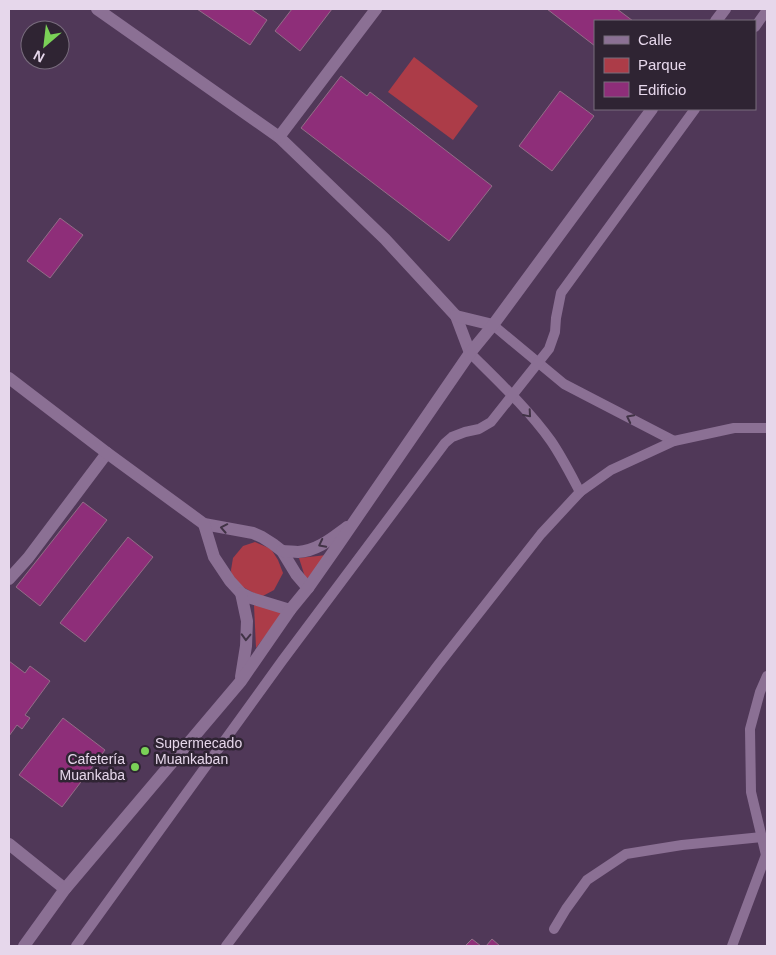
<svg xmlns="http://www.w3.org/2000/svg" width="776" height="955" font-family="Arial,sans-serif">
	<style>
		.green { fill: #ac3c48 }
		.building { fill: #8e2e79; stroke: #936d88 }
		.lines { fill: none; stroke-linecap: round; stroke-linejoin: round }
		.service { stroke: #8b7094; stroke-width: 10 }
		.minor { stroke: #8b7094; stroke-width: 12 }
		.tertiary { stroke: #8b7094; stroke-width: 12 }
		.oneway { stroke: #413346 }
		.poi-dot { fill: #7ad157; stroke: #2f2433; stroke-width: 2 }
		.labels { text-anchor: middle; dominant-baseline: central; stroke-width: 5; stroke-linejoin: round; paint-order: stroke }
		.poi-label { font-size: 14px; fill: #e6d7eb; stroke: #2f2433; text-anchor: start }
	</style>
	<rect width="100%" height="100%" fill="#503858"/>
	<g class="green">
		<polygon points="414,57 478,106 453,140 388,92"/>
		<polygon points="255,542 271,549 278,560 283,573 274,590 261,597 232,581 231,570 233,558 243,546"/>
		<polygon points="327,555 306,580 299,558"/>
		<polygon points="254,605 284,611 256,648"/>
	</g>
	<g class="building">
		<polygon points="197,9 251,9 267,20 250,45"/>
		<polygon points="292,9 332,9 300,51 275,31"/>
		<polygon points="547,9 617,9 633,21 595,21 595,46"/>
		<polygon points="341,76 367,96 370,92 492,186 449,241 301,128"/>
		<polygon points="560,91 594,116 552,171 519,146"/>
		<polygon points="60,218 83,235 50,278 27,261"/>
		<polygon points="83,502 107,520 40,606 16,587"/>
		<polygon points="128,537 153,557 85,642 60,623"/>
		<polygon points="9,661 25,673 30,666 50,681 25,715 30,718 22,729 17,725 9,736"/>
		<polygon points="63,718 105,750 62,807 19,775"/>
		<polygon points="472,939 481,946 465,946"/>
		<polygon points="492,939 500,946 486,946"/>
	</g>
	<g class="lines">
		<g class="service">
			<polyline points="755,27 767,10"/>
			<polyline points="493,325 564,384 589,397 674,441"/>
			<path d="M470,353C498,381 528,409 551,441C562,457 571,475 580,492"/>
			<polyline points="767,676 760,692 750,729 751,792 766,855 767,856"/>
			<polyline points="554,929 566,909 587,880 626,854 682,845 762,837"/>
			<polyline points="76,946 282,661 445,443 452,437 465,432 479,429 491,422 549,349 555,332 556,318 561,293 695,109"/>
			<polyline points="226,946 438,665 541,534 580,492 611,470 674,441 734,428 767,428"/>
			<polyline points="732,946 766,855"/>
		</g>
		<g class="minor">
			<polyline points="97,9 279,137 385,239 456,316 470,353"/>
			<polyline points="279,137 376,9"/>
			<polyline points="456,316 493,325"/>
			<polyline points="9,579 28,558 107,453"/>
			<polyline points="9,844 65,889"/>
		</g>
		<g class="tertiary">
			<polyline points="716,21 725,9"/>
			<polyline points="9,378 107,453 204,524 253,533 262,537 273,544 282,551 296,574 308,588"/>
			<polyline points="204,524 214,557 230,581 241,593 251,598 290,610"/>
			<path d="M282,551C288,551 293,552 298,552C317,551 332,538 347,527"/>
			<polyline points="241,593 247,621 246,646 241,677"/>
			<polyline points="24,946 65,889 241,681 290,610 308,588 336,548 470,353 493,325 652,109"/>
		</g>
	</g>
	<defs><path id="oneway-chevron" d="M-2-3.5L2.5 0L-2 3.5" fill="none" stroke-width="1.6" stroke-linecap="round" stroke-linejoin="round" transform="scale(1.25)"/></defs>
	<g class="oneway">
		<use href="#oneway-chevron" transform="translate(528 414) rotate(49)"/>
		<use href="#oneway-chevron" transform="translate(630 418) rotate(-153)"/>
		<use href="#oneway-chevron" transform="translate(224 528) rotate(-169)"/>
		<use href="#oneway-chevron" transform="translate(322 544) rotate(153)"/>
		<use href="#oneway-chevron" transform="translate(246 637) rotate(92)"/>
	</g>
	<g class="poi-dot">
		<circle cx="145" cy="751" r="5"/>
		<circle cx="135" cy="767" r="5"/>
	</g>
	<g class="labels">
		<g class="poi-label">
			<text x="155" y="743">Supermecado<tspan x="155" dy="16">Muankaban</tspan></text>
			<text x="125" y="759" text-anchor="end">Cafetería<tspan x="125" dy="16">Muankaba</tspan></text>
		</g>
	</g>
	<rect width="776" height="955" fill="none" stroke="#e6d7eb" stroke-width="20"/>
	<rect x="594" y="20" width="162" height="90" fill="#2f2433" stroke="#786c7d"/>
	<rect x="604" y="36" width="25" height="8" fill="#8b7094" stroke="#786c7d"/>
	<text x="638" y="45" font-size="15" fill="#e6d7eb">Calle</text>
	<rect x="604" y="58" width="25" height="15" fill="#ac3c48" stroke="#786c7d"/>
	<text x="638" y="70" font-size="15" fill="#e6d7eb">Parque</text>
	<rect x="604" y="82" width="25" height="15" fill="#8e2e79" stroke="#786c7d"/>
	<text x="638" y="95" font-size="15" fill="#e6d7eb">Edificio</text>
	<g transform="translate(45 45) rotate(208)"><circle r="24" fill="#2f2433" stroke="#786c7d"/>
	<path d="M0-4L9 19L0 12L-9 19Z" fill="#7ad157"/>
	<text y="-8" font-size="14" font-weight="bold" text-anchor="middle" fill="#e6d7eb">N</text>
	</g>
</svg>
